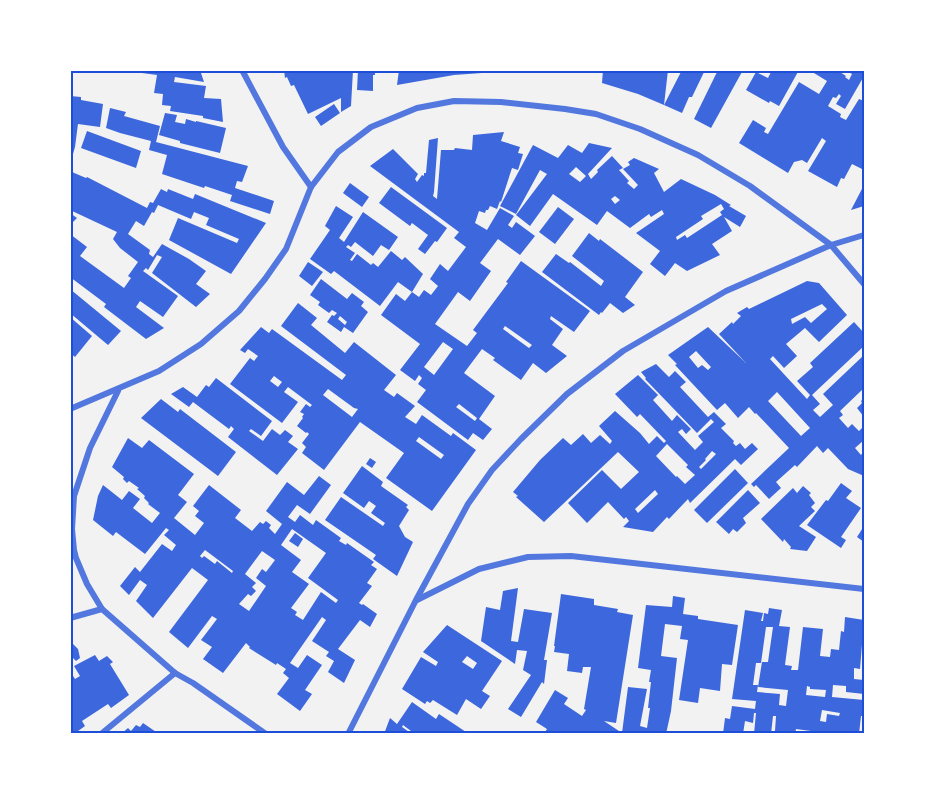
<svg xmlns="http://www.w3.org/2000/svg" width="935" height="804" font-family="'Roboto Condensed',sans-serif">
	<style>
		.building { fill: #3d67dc; fill-rule: evenodd }
		.lines { fill: none; stroke-linecap: round; stroke-linejoin: round }
		.minor { stroke: #5277de; stroke-width: 6 }
		.neatline { fill: none; stroke: #1d4ed8; stroke-width: 2 }
	</style>
	<rect width="100%" height="100%" fill="#f2f2f2"/>
	<g class="building">
		<polygon points="142,70 200,70 204,82 175,77 174,82 206,86 204,98 221,99 223,122 203,118 203,116 170,111 171,106 162,105 163,94 154,93 157,75 142,73"/>
		<polygon points="284,70 353,70 351,106 341,112 341,98 308,114 294,85 291,86 287,77 285,78"/>
		<polygon points="358,70 375,70 375,75 373,75 373,91 357,90"/>
		<polygon points="399,70 482,70 482,73 454,75 397,85"/>
		<polygon points="487,70 528,70 527,73 487,73"/>
		<polygon points="603,70 668,70 664,105 638,94 602,83"/>
		<polygon points="682,70 705,70 692,97 689,97 682,113 664,105"/>
		<polygon points="718,70 743,70 711,128 694,119"/>
		<polygon points="772,70 799,70 779,106 770,101 769,103 746,90 756,72 768,78"/>
		<polygon points="809,70 837,70 846,76 845,77 849,80 852,74 845,70 859,70 864,73 864,76 845,109 836,104 841,96 839,94 836,98 833,97 828,106 841,114 840,117 846,120 859,99 864,101 864,170 852,164 844,179 841,178 837,187 808,171 826,141 822,138 807,163 802,160 794,162 788,173 739,143 753,120 766,128 764,132 768,134 799,82 819,94 827,81"/>
		<polygon points="70,96 81,97 81,100 103,104 100,127 78,124 75,147 71,161"/>
		<polygon points="334,104 340,113 321,126 315,117"/>
		<polygon points="110,108 126,112 124,116 160,126 156,142 248,166 242,182 237,181 235,188 274,201 270,214 230,201 232,195 205,186 204,188 162,174 167,155 149,150 151,141 120,133 106,128"/>
		<polygon points="165,113 177,115 175,122 185,124 186,119 196,122 196,121 226,128 220,153 180,143 180,141 159,135"/>
		<polygon points="87,131 141,151 136,168 81,148"/>
		<path d="M504,132L501,141L520,147L518,153L523,154L518,170L512,168L501,202L500,201L497,209L490,206L488,210H486L485,213L479,211L475,223L487,230L500,208L514,216L508,225L512,228L516,222L535,236L520,255L498,239L480,263L491,271L470,301L458,292L435,324L467,346L477,333L473,330L508,283L506,282L521,261L590,311L574,332L551,316L550,319L563,329L552,345L567,356L546,373L533,363L521,380L493,360L495,358L482,349L464,373L495,396L479,419L492,429L483,440L473,433L468,440L417,402L426,390L418,384L422,378L419,375L415,381L400,370L420,344L381,315L396,294L405,301L412,292L419,297L424,290L431,295L438,286L430,279L440,264L448,271L466,247L454,238L459,232L370,166L393,149L418,174L415,179L417,182L422,175L424,176V173H426L429,140L438,138L434,192L433,196L437,199L441,150H454L455,148L472,150L473,135ZM505,326L532,345L529,348L503,329ZM443,342L453,349L434,375L424,367ZM459,404L477,418L475,421L456,407Z"/>
		<path d="M589,143L612,148L588,174L591,179L598,172L597,170L612,156L623,168L619,170L629,181L627,183L634,189L638,185L623,169L630,165L628,162L634,158L659,169L654,173L664,192L681,179L715,195L731,205L729,206L746,216L740,227L724,217L732,231L712,244L720,255L687,271L675,263L665,276L650,264L660,251L636,233L664,214L662,210L651,217L649,214L630,228L607,211L597,225L553,194L530,226L516,215L547,174L540,170L516,214L500,206L533,145L558,158L568,145L582,153ZM576,167L586,176L580,182L569,174ZM615,196L620,200L615,204L611,199ZM721,204L724,209L720,212L722,215L687,238L685,235L677,240L676,237L703,219L701,216Z"/>
		<polygon points="72,172 86,178 87,177 147,208 150,202 153,203 161,189 167,192 168,189 193,199 195,194 266,223 231,274 169,240 178,218 237,243 239,239 206,225 209,218 194,212 191,219 158,205 154,213 152,212 144,226 136,221 128,234 150,250 149,254 153,257 162,244 189,259 206,271 196,284 210,294 196,307 152,273 162,257 157,255 148,270 146,268 143,271 178,296 163,317 140,301 136,307 164,328 146,339 104,307 106,304 70,277 70,234 87,247 80,256 124,288 131,278 128,276 138,262 120,248 113,239 117,232 70,210 70,176"/>
		<polygon points="350,183 369,197 362,207 343,193"/>
		<polygon points="864,185 864,206 851,210"/>
		<polygon points="391,187 447,228 437,242 435,241 425,254 418,249 428,235 412,223 410,226 379,203"/>
		<polygon points="336,206 353,217 339,238 344,242 363,212 398,237 389,250 381,245 373,256 355,242 351,247 348,245 346,247 355,253 350,260 352,261 357,254 371,265 373,263 378,267 391,251 402,260 405,257 423,274 412,292 398,282 380,306 334,271 331,274 310,259 330,230 325,226 326,224"/>
		<polygon points="558,207 574,219 555,244 539,232"/>
		<polygon points="70,213 77,218 70,225"/>
		<polygon points="589,233 599,241 600,239 643,272 625,297 635,305 623,313 610,303 602,313 601,312 599,315 542,272 556,254 569,263 570,262 601,286 604,281 572,256"/>
		<polygon points="308,262 323,272 312,286 299,276"/>
		<path d="M321,279L347,299L352,293L364,302L361,306L368,312L353,333L344,327L341,332L327,322L332,315L334,316L337,313L332,310L329,313L318,305L320,302L310,295ZM340,316L347,322L345,325L338,319Z"/>
		<path d="M807,281L819,283L847,315L819,342L805,328L786,344L797,356L784,368L773,356L770,359L807,399L810,395L797,381L813,367L810,363L854,322L864,333V346L812,395L820,404L813,410L820,417L833,405L823,394L864,355V388L840,411L843,415L839,418L848,428L852,424L859,431L864,426V440L855,448L861,455L864,451V476L848,469L828,448L823,453L817,446L797,467L795,465L776,482L781,488L769,499L756,485L754,487L751,484L789,448L756,413L755,414L749,407L738,418L725,403L717,410L675,365L677,364L668,355L708,327L746,363L719,334L732,322L733,324L741,316L737,313L747,307L749,309ZM822,304L827,309L811,323L805,317L792,324L791,319ZM696,351L711,367L708,370L702,365L698,368L689,357ZM777,392L810,428L801,436L768,401Z"/>
		<polygon points="70,289 121,331 108,345 70,313"/>
		<path d="M298,303L317,318L311,325L345,353L354,342L396,375L384,390L394,397L397,393L415,406L405,417L416,424L422,415L451,436L453,433L476,450L432,511L386,478L404,453L360,422L324,470L302,453L306,447L302,443L309,434L307,432L306,433L297,426L303,418L302,417L304,414L300,412L306,404L310,407L312,405L288,387L284,392L298,402L282,423L230,384L250,358L254,361L258,356L248,349L245,353L240,350L261,327L269,333L272,329L342,380L346,375L281,326ZM274,376L282,382L278,387L270,381ZM328,389L354,408L358,409L352,417L323,395ZM419,437L444,455L441,459L416,441Z"/>
		<polygon points="70,317 92,336 75,357 70,353"/>
		<path d="M656,364L669,377L675,371L686,382L680,387L708,417L714,412L726,424L721,428L734,441L733,443L736,446L740,443L745,449L752,443L758,449L741,465L735,459L690,503L688,499L669,519L667,517L653,532L623,527L629,521L626,517L624,519L608,502L587,523L568,503L602,470L621,489L639,472L618,452L544,522L516,497L518,496L513,492L540,460L563,438L571,445L583,434L591,443L600,435L610,444L612,441L599,426L615,411L640,433L649,444L657,436L664,443L666,441L640,414L637,417L615,394L638,375L658,395L653,400L672,421L677,415L691,429L686,434L682,429L678,432L695,450L703,442L698,436L714,422L711,419L697,433L645,379L646,378L641,372ZM667,444L688,465L686,467L695,475L685,484L677,476L676,477L656,456ZM712,451L716,454L701,469L699,467L706,460L705,459ZM655,490L658,494L638,513L635,509Z"/>
		<polygon points="216,378 272,421 261,436 251,429 249,431 263,441 272,429 280,435 285,430 293,436 288,442 298,449 277,475 228,437 234,429 231,426 229,429 193,402 189,407 171,394 183,387 197,397 206,385 209,387"/>
		<polygon points="864,398 864,417 857,408 862,403 861,401"/>
		<polygon points="161,399 178,412 180,409 236,452 218,476 141,418"/>
		<path d="M128,438L142,448L149,440L194,474L178,495L187,502L174,518L195,535L204,523L195,516L199,511L193,506L209,485L241,510L235,518L252,531L260,522L263,524L266,521L271,525L269,528L275,534L282,524L266,511L287,482L304,495L319,476L331,485L310,514L297,505L288,517L295,522L300,515L313,525L316,520L341,538L339,541L346,545L347,543L374,562L371,565L377,569L367,583L372,586L359,603L362,605L363,604L377,614L370,627L360,620L338,649L355,660L344,683L328,672L334,661L326,656L329,652L312,641L326,620L322,617L290,663L298,668L307,655L322,665L305,690L312,694L300,711L277,694L289,678L283,673L286,669L277,663L276,665L249,648L250,647L246,643L223,673L203,659L212,647L201,640L217,619L212,616L188,648L169,632L208,580L192,568L153,618L136,601L147,585L140,580L129,595L120,586L135,567L140,572L162,544L172,551L176,545L164,535L169,530L166,528L145,554L116,532L113,536L93,520L98,496L103,485L122,500L129,491L140,499L133,508L152,523L160,513L148,504L149,503L144,498L145,496L137,489L139,488L129,481L127,483L123,479L124,477L112,467ZM292,529L326,553L308,578L338,600L336,603L321,592L303,620L295,615L297,612L291,608L309,584L292,572L301,560L281,545ZM205,550L233,571L232,573L217,561L215,564L204,556L202,558L200,556ZM262,551L275,560L266,572L262,569L256,578L266,586L249,611L239,604L248,594L251,596L256,591L252,587L256,583L245,574Z"/>
		<polygon points="370,458 376,462 372,468 366,464"/>
		<polygon points="362,466 383,482 381,486 408,505 406,507 409,510 399,526 405,537 413,542 397,576 373,559 376,555 325,520 341,497 383,526 385,523 371,513 376,506 369,501 364,508 343,493"/>
		<polygon points="735,469 748,483 707,523 694,510"/>
		<polygon points="841,483 852,491 846,498 861,508 841,537 846,540 841,548 807,525 826,500 828,501"/>
		<polygon points="803,486 811,493 809,495 815,503 811,507 815,511 799,526 816,537 807,551 790,549 791,547 784,539 783,542 761,519 793,488 797,493"/>
		<polygon points="748,490 760,503 743,518 746,523 737,532 733,529 729,534 716,522"/>
		<polygon points="864,526 864,542 857,537"/>
		<polygon points="295,533 303,539 298,547 289,541"/>
		<polygon points="518,588 511,641 518,642 524,609 552,613 544,660 547,660 544,684 542,682 521,717 508,709 531,675 523,670 527,651 517,650 515,664 481,641 486,607 500,610 503,591"/>
		<polygon points="561,594 594,599 594,605 618,609 617,612 633,615 616,723 604,721 622,733 628,687 647,689 640,726 647,728 650,708 648,708 651,682 649,682 651,670 638,668 646,605 672,607 673,596 685,598 683,614 698,616 698,619 738,625 732,665 722,664 720,691 700,688 698,703 679,700 688,640 680,639 682,626 665,624 661,656 677,658 671,711 666,734 544,734 547,729 536,722 555,690 568,698 564,704 582,716 586,710 584,709 591,667 583,667 582,673 567,671 569,654 554,652 555,646 554,646"/>
		<path d="M769,608L782,610L779,626L790,627L785,665L792,666L791,670H798L803,627L823,629L820,656L830,657L831,649L839,650L841,631L844,632L845,617L864,620L860,669L854,668V679L864,680V694L846,692V686L833,685L832,697L864,700V716H861L859,734H811V731L796,729L795,734H782V731H775L776,716H773L771,734H754L756,713H754L753,723L745,721L743,734H723L725,718L730,719L732,706L755,709L756,701L732,699L745,610L763,613L761,621H763L764,613L768,614ZM766,627H773L768,662H762L758,687L788,690L786,706L779,705L780,694L757,692L758,685H753L756,663H761ZM807,686L810,687V689L826,690L825,697L806,695ZM822,710L840,713L839,716L827,714L826,722L820,721Z"/>
		<path d="M447,625L502,661L482,691L490,696L481,709L466,699L457,715L433,700L430,703L427,701L425,704L402,689L421,657L436,666L438,662L423,652ZM467,656L477,663L473,669L462,662Z"/>
		<polygon points="73,644 78,649 80,658 76,661 70,655 70,645"/>
		<polygon points="95,655 99,661 107,656 113,662 110,664 129,695 111,708 108,704 82,721 85,726 74,734 70,734 70,671 75,679 80,676 74,666"/>
		<polygon points="412,702 436,719 439,714 469,734 415,734 403,725 402,727 412,734 384,734 390,718 397,724"/>
		<polygon points="143,723 159,734 121,734 128,728 131,731 136,725 140,727"/>
	</g>
	<g class="lines">
		<g class="minor">
			<polyline points="242,70 283,147 311,187"/>
			<polyline points="118,391 90,448 74,496 72,529 74,550 76,558 87,584 102,609 175,673 193,683 266,734"/>
			<polyline points="70,409 159,371 201,344 239,311 265,279 286,249 311,187 338,152 371,127 417,108 454,101 501,102 565,109 596,114 640,129 698,155 750,186 831,245 864,284"/>
			<polyline points="417,600 479,569 528,557 571,556 864,589"/>
			<polyline points="70,618 102,609"/>
			<polyline points="101,734 175,673"/>
			<polyline points="348,734 416,600 468,504 492,470 521,439 567,394 623,351 726,291 831,245 864,235"/>
		</g>
	</g>
	<rect width="935" height="804" fill="none" stroke="#ffffff" stroke-width="144"/>
	<rect x="72" y="72" width="791" height="660" class="neatline"/>
</svg>
